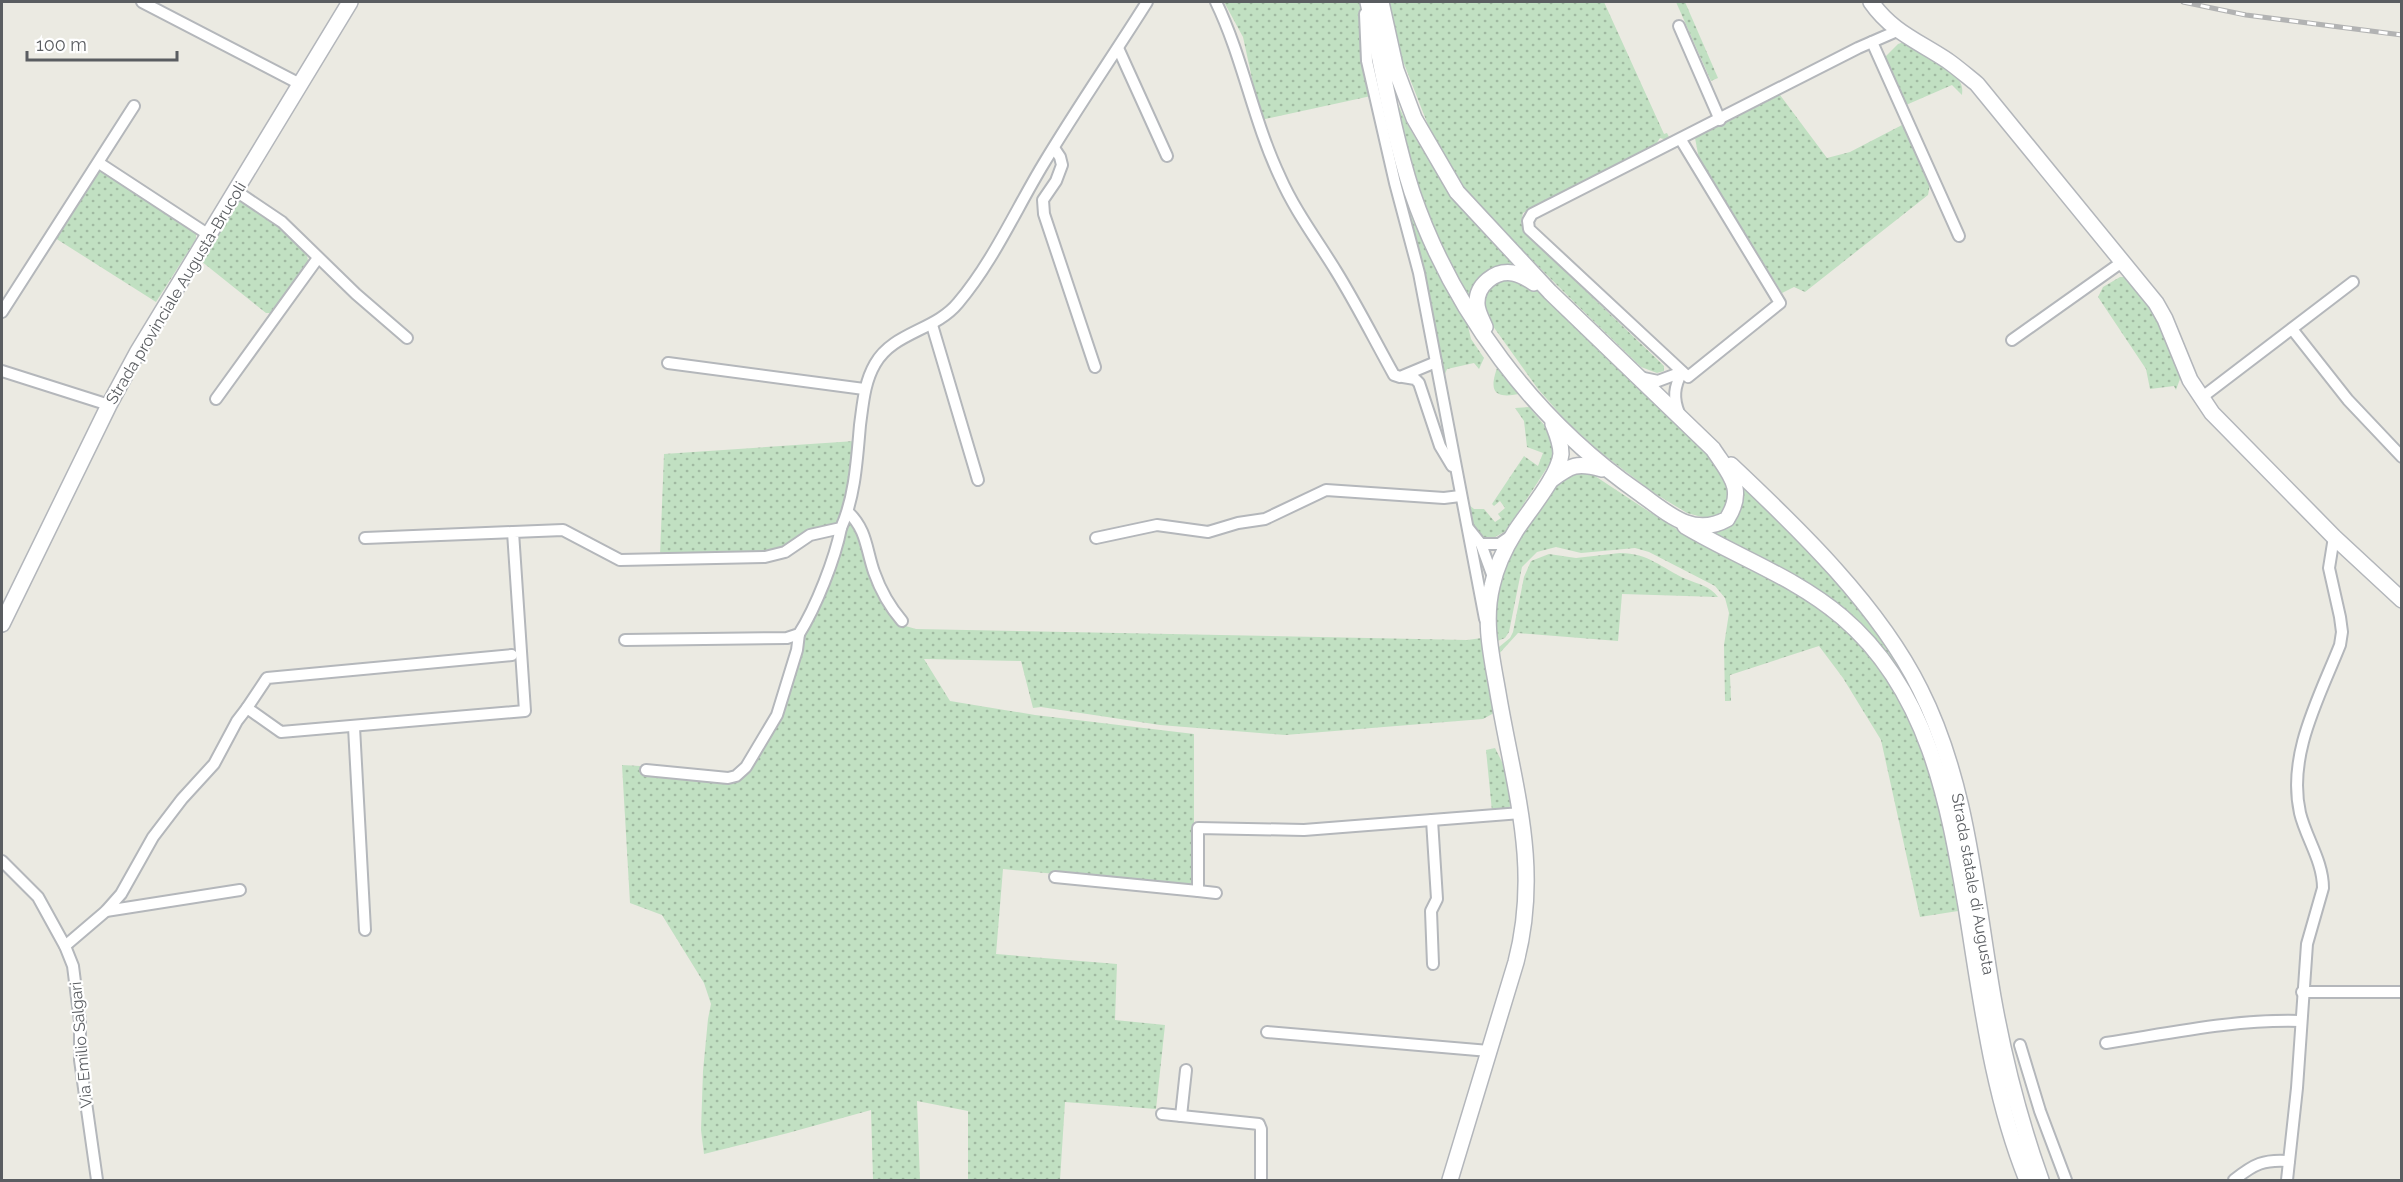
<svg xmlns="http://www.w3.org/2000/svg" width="2403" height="1182" font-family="Raleway,sans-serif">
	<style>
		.grass { fill: url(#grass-dots) }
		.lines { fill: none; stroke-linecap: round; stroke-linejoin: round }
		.street-casing { stroke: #b4b7bb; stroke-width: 14 }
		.secondary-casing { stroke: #b3b6bb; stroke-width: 18 }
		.street { stroke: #fff; stroke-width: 10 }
		.secondary { stroke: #fff; stroke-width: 15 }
		.rail-casing { stroke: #b2b3b3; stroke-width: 5 }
		.rail { stroke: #fff; stroke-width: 3; stroke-dasharray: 9; stroke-linecap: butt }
		.labels { text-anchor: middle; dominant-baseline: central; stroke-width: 4.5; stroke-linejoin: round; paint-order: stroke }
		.street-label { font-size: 16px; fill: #5a5d61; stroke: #fff }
	</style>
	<defs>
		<pattern id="grass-dots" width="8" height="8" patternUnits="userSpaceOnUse" patternTransform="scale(1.5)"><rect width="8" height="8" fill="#c1e0c2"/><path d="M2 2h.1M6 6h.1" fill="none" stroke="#a0b9a1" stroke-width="1.8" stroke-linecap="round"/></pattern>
	</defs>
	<rect width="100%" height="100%" fill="#ebeae2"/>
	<g class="grass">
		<polygon points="1224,2 1361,2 1362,45 1371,96 1261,120 1243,37"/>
		<polygon points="1388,2 1604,2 1664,134 1667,133 1670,139 1667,140 1660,138 1654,147 1523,213 1521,223 1526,234 1659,361 1664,366 1664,371 1657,373 1641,367 1576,304 1475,203 1440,151 1428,125 1401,56"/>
		<polygon points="1676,2 1685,2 1718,78 1711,81"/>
		<path d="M1904,42C1921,52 1968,71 1962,95L1952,85L1906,105L1884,58L1898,44Z"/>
		<polygon points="1370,46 1411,207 1433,261 1467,322 1471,339 1484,358 1479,369 1474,363 1447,369 1444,376 1422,264 1371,63"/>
		<polygon points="1780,95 1827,158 1850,152 1902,125 1930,184 1928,195 1805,292 1794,287 1782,293 1699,159 1695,138"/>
		<path d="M1396,100C1422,162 1470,211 1514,261C1509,267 1507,265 1501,266C1482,269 1477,283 1471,298H1466L1437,242L1416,187Z"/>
		<polygon points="103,171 196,231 196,239 156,302 55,238 96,173"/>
		<path d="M239,199H241C260,211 308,239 308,262L271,313H266L201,261Z"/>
		<polygon points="1506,277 1527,283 1537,291 1723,470 1732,487 1724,512 1709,519 1687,513 1654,493 1600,452 1567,422 1538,389 1485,315 1483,298 1488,285"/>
		<polygon points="2120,277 2126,277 2155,313 2181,376 2176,390 2174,386 2150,389 2146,369 2098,297 2103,287"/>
		<path d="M1497,368L1519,394C1494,399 1489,391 1497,368Z"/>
		<polygon points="1529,407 1551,433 1554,457 1506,531 1495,537 1483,537 1473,525 1469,505 1474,509 1484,509 1495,522 1501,518 1498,514 1505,508 1500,501 1494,506 1492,504 1524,456 1538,466 1543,453 1527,447 1524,421 1515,408"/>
		<path d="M855,441C852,462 850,511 835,525L786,547L766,553L660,555L664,454Z"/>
		<path d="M1572,472H1588L1595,476C1630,499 1665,523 1702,544C1726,557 1751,568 1775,580C1837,612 1885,663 1913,726C1939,785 1947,849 1958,911L1920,917L1881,740L1843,678L1819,646L1730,675L1731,701H1725L1724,645L1729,613L1725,598L1715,586L1649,552L1635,548L1581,553L1556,547L1537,552L1522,567L1509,632L1505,638L1495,642V605L1508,559L1519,539L1560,481Z"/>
		<polygon points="1743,485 1748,485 1858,604 1905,674 1933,733 1930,734 1886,655 1711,534 1738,512 1743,501"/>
		<polygon points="850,519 858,525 902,625 916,629 1467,640 1482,638 1494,713 1483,719 1285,735 1160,725 1041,707 1033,708 1021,661 924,659 950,701 1035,715 1194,734 1194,887 1003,869 996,954 1117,964 1115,1020 1165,1025 1156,1109 1065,1102 1060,1180 968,1180 968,1111 917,1101 920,1180 873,1180 871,1110 788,1133 704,1154 701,1130 703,1071 708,1019 711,1004 704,983 662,915 630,903 622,765 640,766 642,774 736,781 743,777 770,738 784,711 806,631"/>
		<path d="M1620,553C1649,553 1661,568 1686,579C1698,584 1710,586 1718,597L1622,594L1618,641L1518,633L1497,656L1499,647L1510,638L1513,632L1524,577L1531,561L1549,554L1576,558Z"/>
		<polygon points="1495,748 1505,768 1512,805 1505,810 1492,811 1486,750"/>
	</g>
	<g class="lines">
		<defs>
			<g id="street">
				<polyline points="142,2 300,84"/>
				<path d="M1216,2C1243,58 1253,120 1280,177C1295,211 1317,240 1336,271C1357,305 1375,341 1394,375L1400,377L1436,362"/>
				<polyline points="1365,14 1367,61 1395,183 1419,273 1485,619"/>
				<polyline points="1679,26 1720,120"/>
				<polyline points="1872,42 1959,236"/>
				<polyline points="1118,48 1167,156"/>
				<polyline points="1681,140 1780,303 1688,377 1529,229 1528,221 1532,214 1858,48 1897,31"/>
				<polyline points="1054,148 1060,157 1062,165 1056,181 1043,200 1044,214 1095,367"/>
				<polyline points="99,163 209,235"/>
				<polyline points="236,191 282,222 356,294 407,338"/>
				<polyline points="2,312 134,106"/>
				<polyline points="932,325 978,480"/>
				<polyline points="2292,329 2348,400 2402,457"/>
				<polyline points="2012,340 2122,262"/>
				<polyline points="668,363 864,389"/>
				<polyline points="2,371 109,405"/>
				<polyline points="1403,377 1415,379 1419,383 1440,446 1452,466"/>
				<polyline points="1639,377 1658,381 1682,372"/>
				<polyline points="2201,398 2353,282"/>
				<polyline points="216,399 318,258"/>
				<path d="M1679,413C1673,398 1674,387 1682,372"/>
				<path d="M848,512C867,530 866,549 874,572C880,589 890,607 902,621"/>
				<polyline points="1469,529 1481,544 1499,544 1512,535"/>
				<polyline points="365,538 513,532"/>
				<polyline points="1096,538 1157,525 1208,532 1238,523 1265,519 1326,490 1444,498 1460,496"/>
				<polyline points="1481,544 1493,577"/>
				<path d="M625,640L787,638L799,634C816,607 835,559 841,528"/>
				<polyline points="247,708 267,678 512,655"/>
				<polyline points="354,727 365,930"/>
				<polyline points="646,770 728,778 736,776 746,767 777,715 797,650 799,634"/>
				<polyline points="1432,820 1437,899 1431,911 1433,964"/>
				<polyline points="2,861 38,897 65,946 73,966 80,1022 80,1060 97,1180"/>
				<polyline points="1055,877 1198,891 1198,828 1304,830 1521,813"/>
				<polyline points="1198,891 1216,893"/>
				<polyline points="106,911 240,890"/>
				<path d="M65,946L106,911L121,894L153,837L182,799L214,764L237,721L247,708L281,732L525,711L513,532L563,530L620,560L765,557L785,552L810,535L841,528C855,497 857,459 860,425C863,404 864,383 875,364C893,332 935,331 958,303C993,262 1016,209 1044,163C1077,108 1113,56 1147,2"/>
				<polyline points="2302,992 2402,992"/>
				<polyline points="1267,1032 1489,1051"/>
				<path d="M2106,1043C2171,1033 2235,1019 2301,1021"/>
				<polyline points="2020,1045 2040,1111 2066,1180"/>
				<polyline points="1162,1114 1259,1124 1261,1129 1261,1180"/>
				<polyline points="1181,1116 1186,1070"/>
				<path d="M2234,1180C2254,1164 2264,1159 2289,1161"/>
				<path d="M2287,1180L2297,1088L2307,944L2323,888C2323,861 2306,838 2300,813C2287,755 2319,698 2340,645L2342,632L2340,617L2329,568L2334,537"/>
			</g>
			<g id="secondary">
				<path d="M1368,2C1382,65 1392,130 1412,192C1453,312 1535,420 1638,492C1665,511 1692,539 1727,519C1746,489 1730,475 1713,449L1550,292L1457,192L1414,118L1396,70L1381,2"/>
				<path d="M1871,2C1892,32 1918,41 1948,61C1958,68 1967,76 1977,84L2156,303L2165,319L2190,380L2212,413L2334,537L2402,600"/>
				<path d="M1485,327C1482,320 1477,311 1477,304C1476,285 1495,270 1513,273C1520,274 1528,279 1534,283"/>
				<path d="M1731,465C1799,529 1879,606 1920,689C1968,784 1975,893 1993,997C2004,1059 2020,1121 2041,1180"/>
				<path d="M1551,480C1571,465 1577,462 1602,469"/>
				<path d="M1685,526C1737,557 1795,577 1842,617C1928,690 1948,801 1966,906C1981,998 1992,1094 2027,1180"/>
				<polyline points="2,624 109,405 137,353 350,2"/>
				<path d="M1450,1180L1516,962C1541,866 1514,788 1498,693C1492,658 1483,622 1492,586C1496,567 1505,548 1515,532C1527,513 1559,476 1561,454C1561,443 1557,434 1553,424"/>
			</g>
		</defs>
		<use href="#street" class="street-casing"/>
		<use href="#secondary" class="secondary-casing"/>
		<use href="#street" class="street"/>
		<use href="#secondary" class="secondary"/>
		<defs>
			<polyline id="rail" points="2183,2 2246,15 2402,35"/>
		</defs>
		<use href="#rail" class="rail-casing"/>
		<use href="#rail" class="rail"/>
	</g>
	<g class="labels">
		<g class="street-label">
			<text transform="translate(176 293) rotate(-59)">Strada provinciale Augusta-Brucoli</text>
			<text transform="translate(1973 884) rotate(80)">Strada statale di Augusta</text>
			<text transform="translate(81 1045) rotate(-95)">Via Emilio Salgari</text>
		</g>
	</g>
	<rect width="2403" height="1182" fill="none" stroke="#5a5d61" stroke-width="6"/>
	<path d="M27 51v9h150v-9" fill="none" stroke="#5a5d61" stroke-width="3"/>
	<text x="36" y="51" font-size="18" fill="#5a5d61" stroke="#ffffff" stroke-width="4.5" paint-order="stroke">100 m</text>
</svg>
